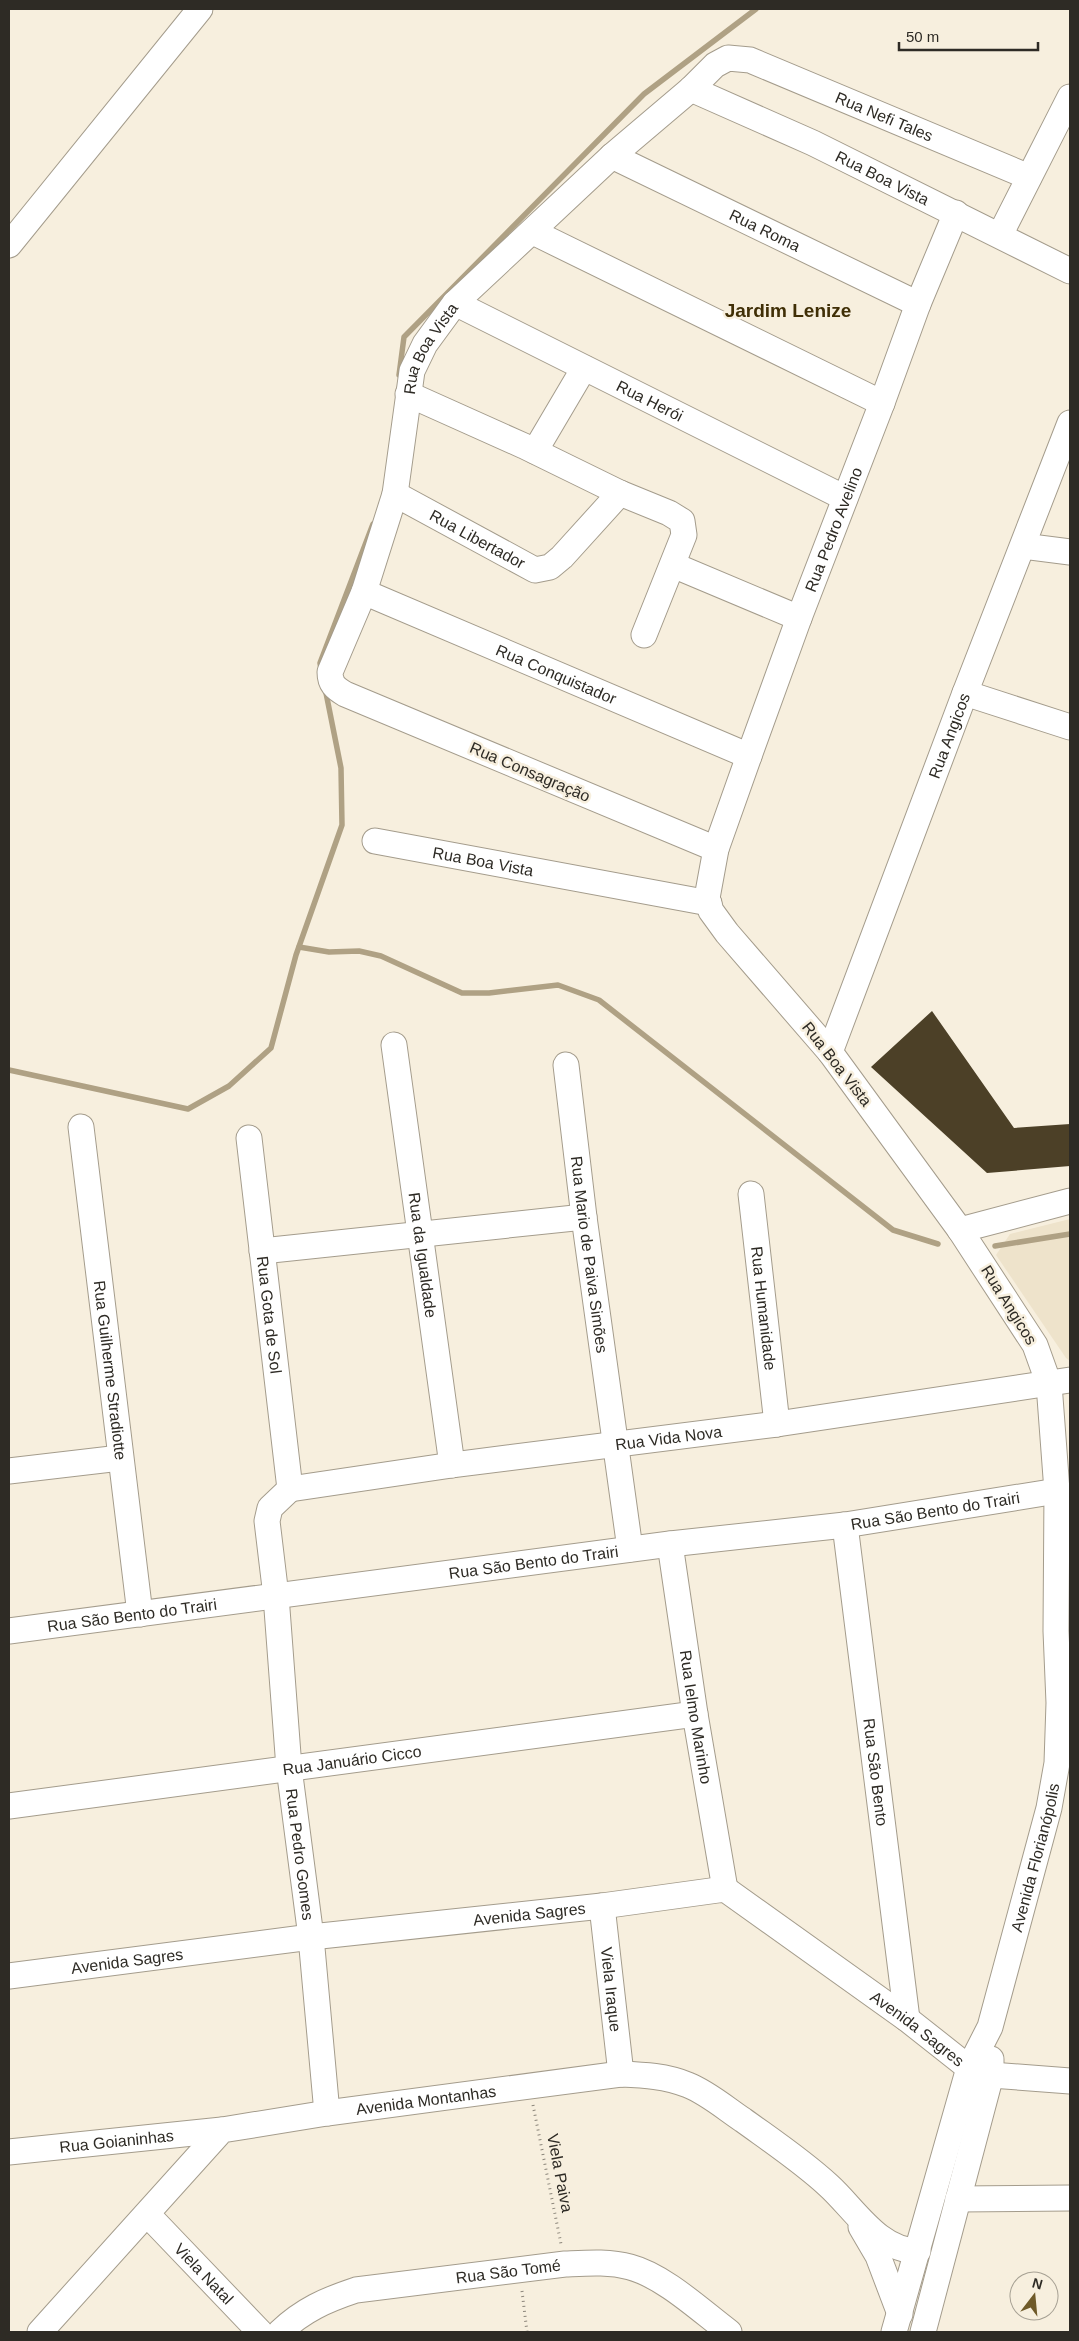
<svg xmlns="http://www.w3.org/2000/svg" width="1079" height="2341" font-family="Helvetica,sans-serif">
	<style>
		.built { fill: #eee3cb }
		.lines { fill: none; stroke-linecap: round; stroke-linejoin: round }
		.stream { stroke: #afa184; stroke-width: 5.5 }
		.building { fill: #4c4027 }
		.minor-casing { stroke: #a49c8c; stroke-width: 27 }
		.path { stroke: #8c867b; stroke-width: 3; stroke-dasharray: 1 4; stroke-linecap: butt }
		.minor { stroke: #fff; stroke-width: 25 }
		.labels { text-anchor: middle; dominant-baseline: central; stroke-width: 5; stroke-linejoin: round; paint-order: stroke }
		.street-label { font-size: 16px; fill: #2e2b25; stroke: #f7efde }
		.quarter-label { font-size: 19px; font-weight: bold; fill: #402f06; stroke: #f7efde }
	</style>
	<rect width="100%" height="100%" fill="#f7efde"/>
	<polygon class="built" points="1070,1219 1070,1361 1066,1358 996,1255 1010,1234"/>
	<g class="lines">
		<g class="stream">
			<polyline points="399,375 404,337 644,94 756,9"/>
			<polyline points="321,669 320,663 373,524"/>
			<polyline points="299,947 329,952 359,951 381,956 462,993 489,993 558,985 599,1000 893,1230 938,1244"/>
			<polyline points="9,1070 188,1109 229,1086 271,1048 296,955 342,825 341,768 325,688"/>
			<polyline points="995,1246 1070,1234"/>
		</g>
	</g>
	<polygon class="building" points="932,1011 1014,1128 1070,1124 1070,1166 987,1173 871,1067"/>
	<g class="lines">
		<defs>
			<g id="minor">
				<path id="s1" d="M691,89L813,143L1070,271"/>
				<path id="s2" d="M612,156L918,304"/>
				<polyline points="533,232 882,403"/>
				<polyline points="1000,235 1070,97"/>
				<polyline points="9,245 200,9"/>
				<path id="s3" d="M455,303L845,498"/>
				<polyline points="408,394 524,446 620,493 669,513 682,521 684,535 644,635"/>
				<polyline points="535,451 584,368"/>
				<path id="s4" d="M395,494L535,570L550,567L562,557L620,493"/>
				<polyline points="1023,546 1070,552"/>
				<polyline points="673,565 799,618"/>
				<path id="s5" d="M364,592L749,756"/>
				<polyline points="965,693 1070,727"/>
				<path id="s6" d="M375,841L709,903"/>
				<path id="s7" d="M716,849L345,694C335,688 330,684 330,672L364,592L395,494L412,371L425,344L455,303L612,156L691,89L715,65L728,58L750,60L1029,177"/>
				<path id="s8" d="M394,1045L452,1465"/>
				<path id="s9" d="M830,1052L965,693L1070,423"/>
				<path id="s10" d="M566,1065L584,1217L630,1549"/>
				<path id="s11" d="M81,1127L140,1614"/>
				<path id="s12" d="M249,1138L290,1489"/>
				<path id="s13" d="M751,1194L777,1424"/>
				<polyline points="960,1230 1070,1201"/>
				<polyline points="262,1251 584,1217"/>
				<polyline points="9,1471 120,1458"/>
				<path id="s14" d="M290,1489L452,1465L777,1424L1070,1380"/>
				<path id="s15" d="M290,1489L270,1508L267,1521L276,1596L289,1768L311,1937L327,2113"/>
				<path id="s16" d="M845,1525L907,2019"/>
				<path id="s17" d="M670,1544L695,1714L725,1889"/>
				<path id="s18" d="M9,1631L670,1544L845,1525L1057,1491"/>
				<path id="s19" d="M9,1806L695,1714"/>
				<path id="s20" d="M602,1906L621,2074"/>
				<path id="s21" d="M9,1976L311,1937L602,1906L725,1889L907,2019L969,2068L991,2075L1070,2081"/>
				<path id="s22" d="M9,2152L222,2130"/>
				<polyline points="958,2199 1070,2198"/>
				<path id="s23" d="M148,2215L260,2332"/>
				<polyline points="861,2227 878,2256 900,2314"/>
				<path id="s24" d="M40,2332L222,2130L327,2113L621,2074C644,2075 666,2076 688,2085C708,2093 725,2108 743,2120C772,2141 802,2161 828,2185C854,2208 878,2251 918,2251"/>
				<path id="s25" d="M280,2332C303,2310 326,2300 356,2290L565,2264C586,2263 609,2261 630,2267C664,2276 701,2311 729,2332"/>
				<path id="s26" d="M894,2332L969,2068L990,2027L1049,1808L1057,1763L1059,1703L1056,1631L1057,1491L1049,1384L1035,1345L960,1230L830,1052L727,933L711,911L707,898L716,849L749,756L799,618L882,403L918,304L956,213"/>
				<polyline points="923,2332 991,2075 991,2059"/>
			</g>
		</defs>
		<use href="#minor" class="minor-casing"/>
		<g class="path">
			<polyline points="533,2105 561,2244"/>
			<polyline points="522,2291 527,2332"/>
		</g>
		<use href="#minor" class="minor"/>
	</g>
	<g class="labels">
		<g class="street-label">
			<text stroke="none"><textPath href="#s7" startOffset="1360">Rua Nefi Tales</textPath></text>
			<text stroke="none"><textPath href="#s1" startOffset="211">Rua Boa Vista</textPath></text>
			<text stroke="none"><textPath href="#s2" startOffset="170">Rua Roma</textPath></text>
			<text stroke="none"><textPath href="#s7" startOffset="772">Rua Boa Vista</textPath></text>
			<text stroke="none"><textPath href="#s3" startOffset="218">Rua Herói</textPath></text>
			<text stroke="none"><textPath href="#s26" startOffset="1960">Rua Pedro Avelino</textPath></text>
			<text stroke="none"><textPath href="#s4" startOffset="94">Rua Libertador</textPath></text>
			<text stroke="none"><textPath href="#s5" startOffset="209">Rua Conquistador</textPath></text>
			<text stroke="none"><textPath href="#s9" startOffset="338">Rua Angicos</textPath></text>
			<text transform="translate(530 772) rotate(23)">Rua Consagração</text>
			<text stroke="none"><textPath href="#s6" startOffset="110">Rua Boa Vista</textPath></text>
			<text transform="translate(837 1064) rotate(52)">Rua Boa Vista</text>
			<text stroke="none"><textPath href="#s8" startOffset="212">Rua da Igualdade</textPath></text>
			<text stroke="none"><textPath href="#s10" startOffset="191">Rua Mario de Paiva Simões</textPath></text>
			<text transform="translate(1009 1305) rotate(58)">Rua Angicos</text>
			<text stroke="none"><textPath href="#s13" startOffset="115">Rua Humanidade</textPath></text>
			<text stroke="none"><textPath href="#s12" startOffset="178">Rua Gota de Sol</textPath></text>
			<text stroke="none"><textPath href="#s11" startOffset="245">Rua Guilherme Stradiotte</textPath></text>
			<text stroke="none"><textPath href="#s14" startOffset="382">Rua Vida Nova</textPath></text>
			<text stroke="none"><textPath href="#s18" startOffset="934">Rua São Bento do Trairi</textPath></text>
			<text stroke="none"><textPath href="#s18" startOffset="529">Rua São Bento do Trairi</textPath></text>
			<text stroke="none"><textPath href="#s18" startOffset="124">Rua São Bento do Trairi</textPath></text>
			<text stroke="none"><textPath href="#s17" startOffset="175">Rua Ielmo Marinho</textPath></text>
			<text stroke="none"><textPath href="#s19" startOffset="346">Rua Januário Cicco</textPath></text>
			<text stroke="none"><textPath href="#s16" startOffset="249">Rua São Bento</textPath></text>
			<text stroke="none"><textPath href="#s15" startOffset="376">Rua Pedro Gomes</textPath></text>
			<text stroke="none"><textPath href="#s26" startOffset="496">Avenida Florianópolis</textPath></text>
			<text stroke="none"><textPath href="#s21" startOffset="524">Avenida Sagres</textPath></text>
			<text stroke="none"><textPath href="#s21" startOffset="119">Avenida Sagres</textPath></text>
			<text stroke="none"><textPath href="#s20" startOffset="84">Viela Iraque</textPath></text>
			<text stroke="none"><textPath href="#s21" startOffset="959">Avenida Sagres</textPath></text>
			<text stroke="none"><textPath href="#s24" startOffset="478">Avenida Montanhas</textPath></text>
			<text stroke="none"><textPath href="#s22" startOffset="108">Rua Goianinhas</textPath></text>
			<text transform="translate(560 2173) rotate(79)">Viela Paiva</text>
			<text stroke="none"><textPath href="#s25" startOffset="241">Rua São Tomé</textPath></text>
			<text stroke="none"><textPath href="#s23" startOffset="81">Viela Natal</textPath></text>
		</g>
		<g class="quarter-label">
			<text x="788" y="310">Jardim Lenize</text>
		</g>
	</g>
	<rect width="1079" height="2341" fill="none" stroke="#2e2b25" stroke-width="20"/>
	<g transform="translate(1034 2296) rotate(16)"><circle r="24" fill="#f7efde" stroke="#a7a194"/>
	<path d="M0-4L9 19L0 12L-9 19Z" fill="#6f5a29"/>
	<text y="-8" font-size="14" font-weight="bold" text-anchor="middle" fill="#2e2b25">N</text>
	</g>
	<path d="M899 42v8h139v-8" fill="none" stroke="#2e2b25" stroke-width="2.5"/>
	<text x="906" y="42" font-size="15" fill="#2e2b25" stroke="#f7efde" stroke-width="4" paint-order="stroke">50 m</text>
</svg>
